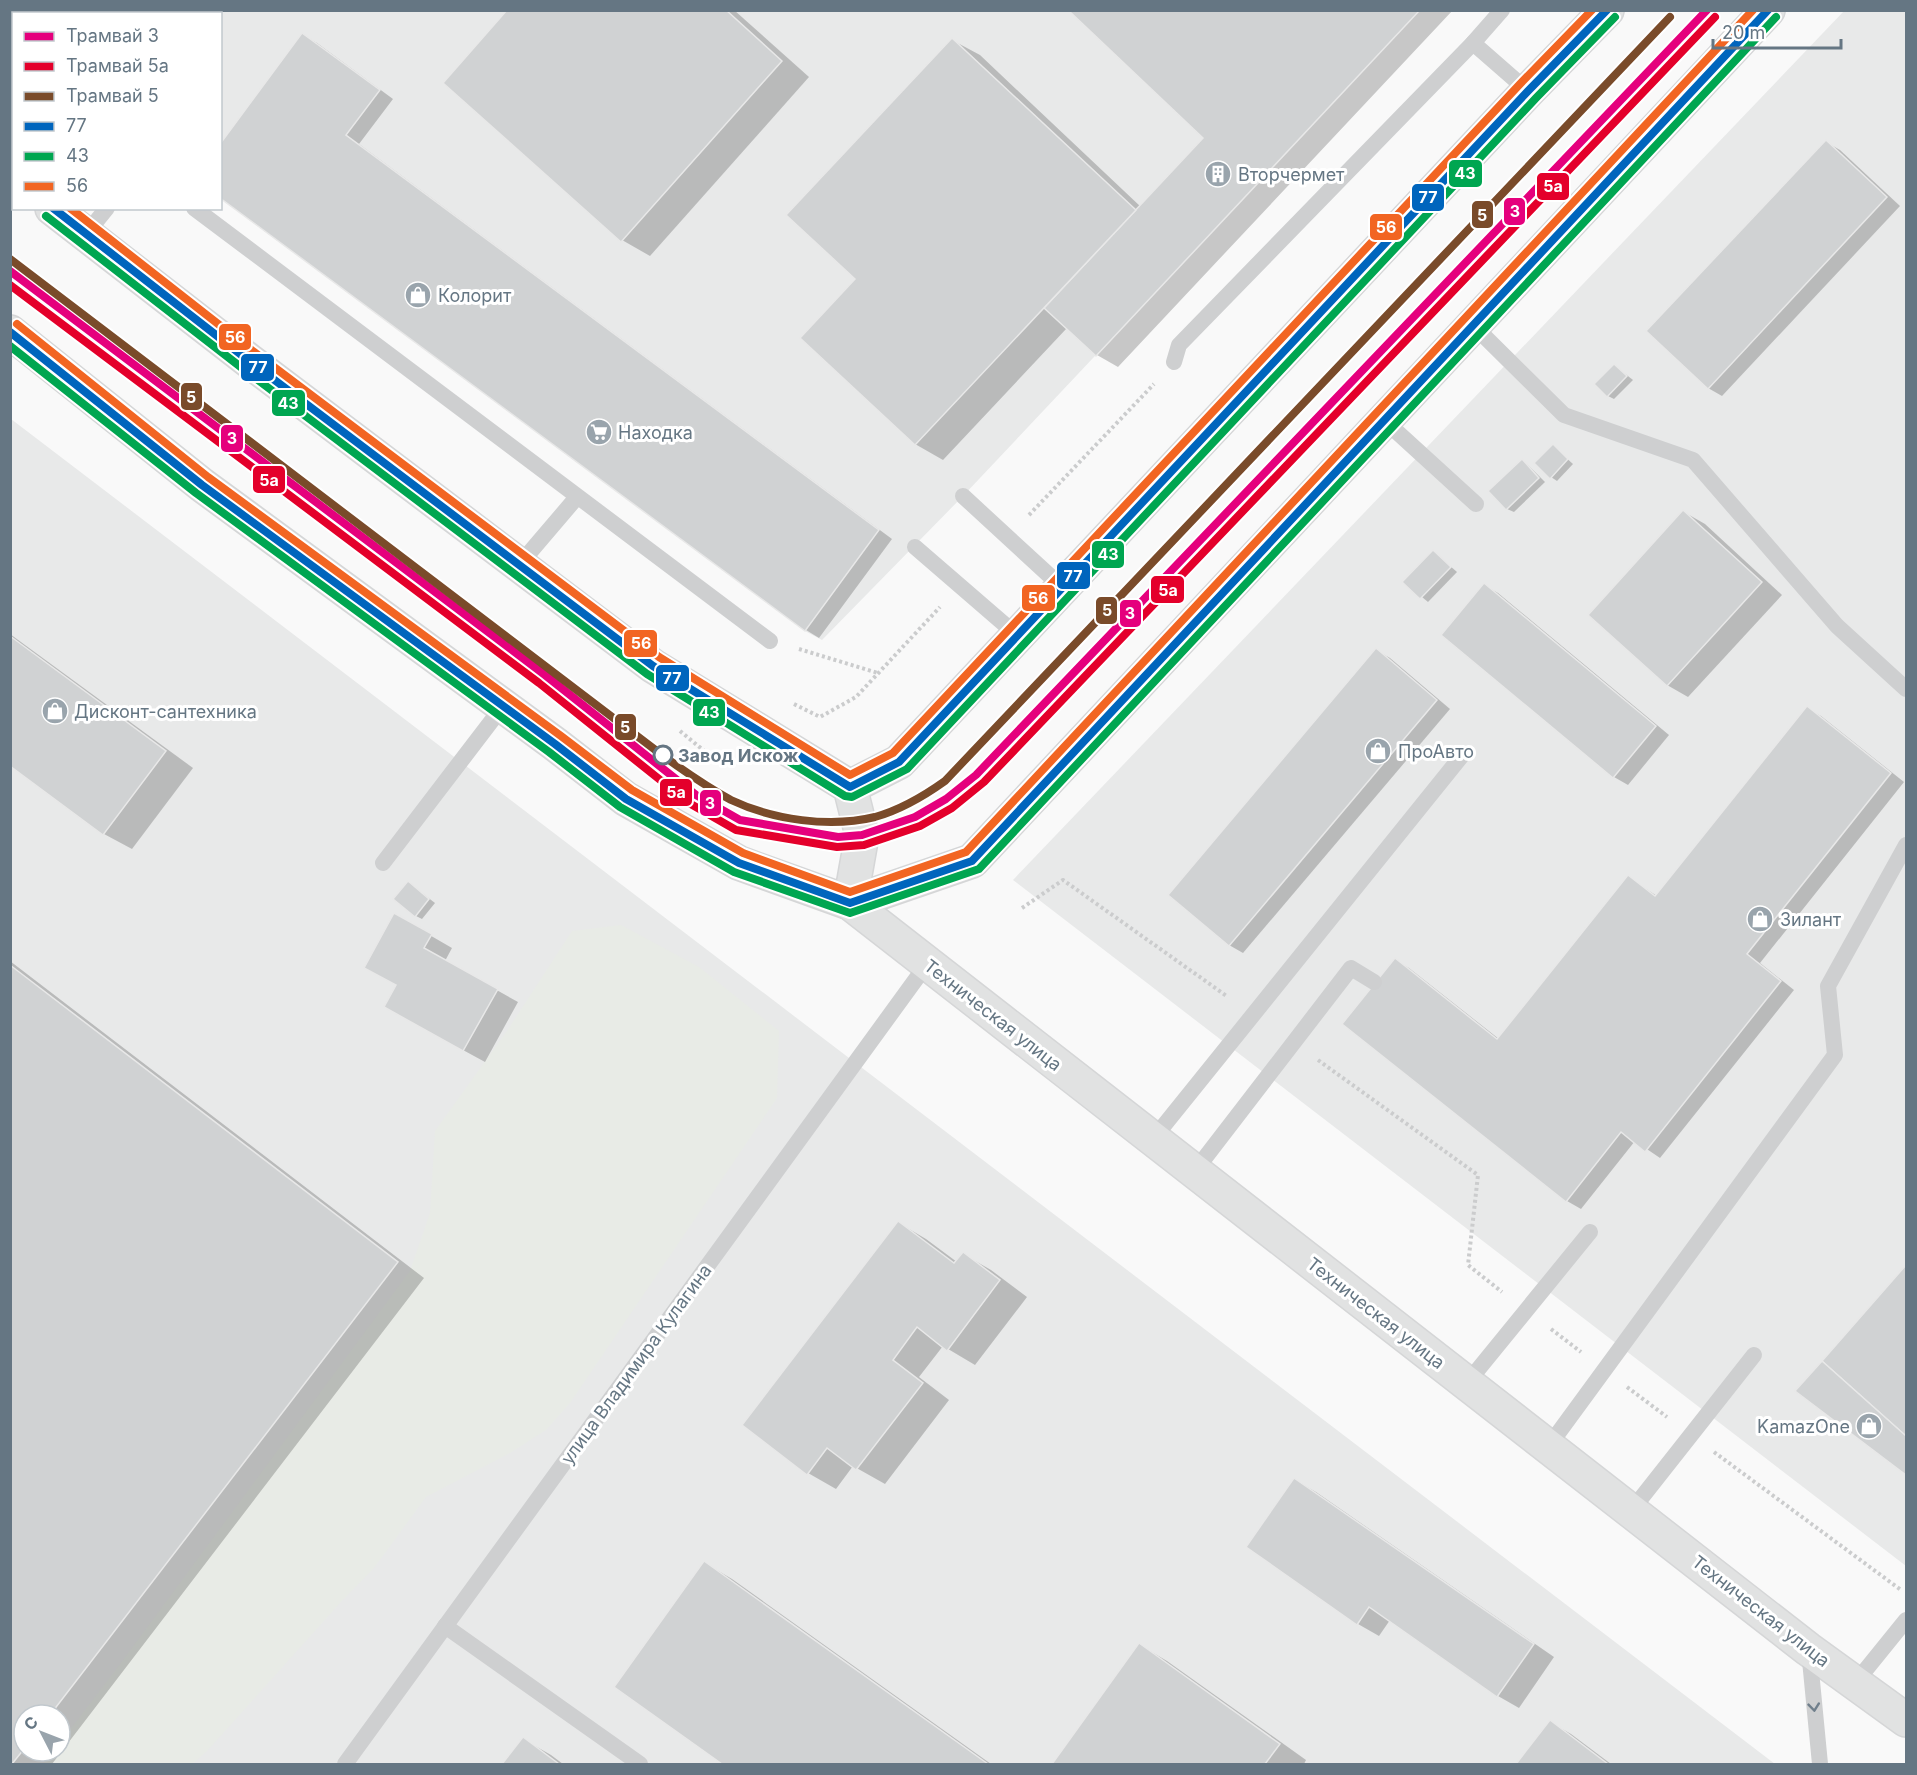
<svg xmlns="http://www.w3.org/2000/svg" width="1917" height="1775" font-family="Inter,sans-serif">
	<style>
		.built { fill: #e8e9e9; fill-rule: evenodd }
		.green { fill: #e8ebe6 }
		.shadow { fill: #0003; fill-rule: evenodd }
		.building { fill: #d0d2d3; stroke: #e8e8e8; stroke-width: 1.5 }
		.lines { fill: none; stroke-linecap: round; stroke-linejoin: round }
		.secondary-casing { stroke: #d5d6d7; stroke-width: 36 }
		.path { stroke: #cbcccd; stroke-width: 4; stroke-dasharray: 3 3; stroke-linecap: butt }
		.lane { stroke: #cecfd0; stroke-width: 16 }
		.secondary { stroke: #e1e2e2; stroke-width: 33 }
		.bus-1-casing { stroke: #fff; stroke-width: 12 }
		.bus-2-casing { stroke: #fff; stroke-width: 12 }
		.bus-3-casing { stroke: #fff; stroke-width: 12 }
		.bus-1 { stroke: #0065bd; stroke-width: 8 }
		.bus-2 { stroke: #00a651; stroke-width: 8 }
		.bus-3 { stroke: #f26522; stroke-width: 8 }
		.tram-1-casing { stroke: #fff; stroke-width: 12 }
		.tram-2-casing { stroke: #fff; stroke-width: 12 }
		.tram-3-casing { stroke: #fff; stroke-width: 12 }
		.tram-1 { stroke: #e5007d; stroke-width: 8 }
		.tram-2 { stroke: #e4002b; stroke-width: 8 }
		.tram-3 { stroke: #7a4b2a; stroke-width: 8 }
		.oneway { stroke: #707f8b }
		.stop-dot { fill: #fff; stroke: #657683; stroke-width: 3 }
		.labels { text-anchor: middle; dominant-baseline: central; stroke-width: 6; stroke-linejoin: round; paint-order: stroke }
		.poi-label { font-size: 18px; fill: #657683; stroke: #fff; text-anchor: start }
		.stop-label { font-size: 18px; font-weight: bold; fill: #657683; stroke: #fff; text-anchor: start }
		.street-label { font-size: 18px; fill: #657683; stroke: #fff }
		.line-badge { stroke: #fff; stroke-width: 2 }
		.badge-label { font-size: 16px; text-anchor: middle; font-weight: bold; fill: #fff }
	</style>
	<rect width="100%" height="100%" fill="#f9f9f9"/>
	<g class="built">
		<polygon points="10,11 1420,11 963,496 822,640 805,631 221,199 220,14 14,14 13,44 11,42"/>
		<polygon points="1844,11 1906,11 1906,1566 1013,880"/>
		<path d="M11,419L1775,1764H11ZM24,1715H60V1751H24Z"/>
	</g>
	<polygon class="green" points="621,925 699,967 779,1031 777,1098 570,1403 546,1430 510,1453 426,1497 374,1568 340,1603 207,1751 192,1764 43,1764 54,1751 60,1751 60,1743 121,1663 410,1271 430,1213 435,1131 507,1031 572,931"/>
	<g class="shadow">
		<polygon points="10,10 105,10 109,14 14,14"/>
		<polygon points="509,10 734,10 809,77 650,256 622,240"/>
		<polygon points="1070,10 1453,10 1118,367 1097,355 1067,328 943,460 915,444 857,279 952,40 980,55 1141,207 1205,137"/>
		<polygon points="303,35 317,43 393,99 359,144 892,539 819,638 806,630 220,196"/>
		<polygon points="1826,142 1840,150 1900,206 1722,396 1708,388"/>
		<polygon points="1614,365 1633,380 1614,399 1608,396"/>
		<polygon points="1553,446 1573,464 1557,481 1551,477"/>
		<polygon points="1522,461 1528,465 1545,482 1514,512 1507,509"/>
		<polygon points="1684,512 1705,524 1782,595 1688,697 1667,685"/>
		<polygon points="1434,552 1457,572 1428,602 1404,582"/>
		<polygon points="1484,585 1498,593 1669,735 1628,785 1614,777"/>
		<polygon points="10,634 193,768 132,849 104,834 10,765"/>
		<polygon points="1376,650 1390,658 1450,709 1243,953 1229,945"/>
		<polygon points="1807,708 1821,716 1904,782 1760,963 1794,990 1660,1158 1635,1141 1581,1209 1567,1201 1344,1024 1395,960 1409,968 1499,1039 1628,877 1657,896"/>
		<polygon points="409,883 435,903 422,919 416,916"/>
		<polygon points="395,915 452,948 445,961 518,1002 485,1062 406,1019 398,985"/>
		<path d="M10,961L424,1278L52,1764H10ZM24,1715H60V1751H24Z"/>
		<polygon points="899,1223 926,1239 957,1262 963,1254 991,1270 1027,1297 975,1365 943,1346 919,1377 949,1400 885,1484 853,1466 836,1489 808,1473"/>
		<polygon points="1906,1267 1906,1473 1797,1391"/>
		<polygon points="1295,1480 1316,1492 1554,1657 1519,1708 1498,1696 1390,1620 1379,1636 1358,1624 1248,1547"/>
		<polygon points="705,1563 732,1579 991,1764 725,1764 616,1687"/>
		<polygon points="1140,1645 1167,1661 1306,1760 1304,1764 1053,1764"/>
		<polygon points="1550,1722 1571,1734 1611,1764 1518,1764"/>
		<polygon points="523,1739 551,1755 563,1764 504,1764"/>
	</g>
	<g class="building">
		<polygon points="10,10 98,10 102,14 14,14 14,44 10,42"/>
		<polygon points="507,10 726,10 782,61 621,242 443,83"/>
		<polygon points="1068,10 1420,10 1096,356 1044,308 1203,138"/>
		<polygon points="302,33 380,90 346,135 879,530 805,631 220,198 220,144"/>
		<polygon points="952,38 1136,210 915,445 800,338 855,279 786,215"/>
		<polygon points="1826,140 1887,197 1708,389 1646,331"/>
		<polygon points="1614,364 1627,376 1607,397 1594,384"/>
		<polygon points="1553,444 1568,459 1550,479 1534,463"/>
		<polygon points="1522,459 1539,478 1506,510 1488,491"/>
		<polygon points="1683,510 1762,582 1667,686 1588,615"/>
		<polygon points="1433,550 1451,567 1420,599 1402,582"/>
		<polygon points="1484,583 1656,726 1613,778 1441,635"/>
		<polygon points="10,636 166,751 103,835 10,766"/>
		<polygon points="1376,648 1437,700 1229,946 1168,895"/>
		<polygon points="1807,706 1891,773 1747,954 1781,981 1645,1152 1621,1132 1566,1202 1342,1024 1395,958 1497,1039 1628,875 1655,896"/>
		<polygon points="408,881 429,899 415,917 393,899"/>
		<polygon points="394,913 432,934 424,948 498,989 463,1051 384,1007 396,985 364,968"/>
		<polygon points="10,965 398,1262 50,1715 24,1715 24,1749 12,1764 10,1764"/>
		<polygon points="898,1221 954,1263 963,1252 1000,1280 947,1351 917,1327 893,1360 923,1383 856,1470 827,1448 807,1475 742,1425"/>
		<polygon points="1906,1265 1906,1436 1822,1361"/>
		<polygon points="1822,1361 1906,1436 1906,1475 1795,1391"/>
		<polygon points="1294,1478 1534,1644 1497,1697 1369,1607 1357,1625 1246,1547"/>
		<polygon points="704,1561 988,1764 722,1764 614,1687"/>
		<polygon points="1139,1643 1280,1744 1265,1764 1052,1764"/>
		<polygon points="1550,1720 1608,1764 1516,1764"/>
		<polygon points="523,1737 559,1764 502,1764"/>
	</g>
	<g class="lines">
		<defs>
			<g id="secondary">
				<polyline points="10,177 14,179"/>
				<polyline points="52,208 248,360 653,666 850,787 862,835 850,903"/>
				<polyline points="10,332 202,485 555,744 626,799 739,863 850,903 1808,1649 1906,1720"/>
				<polyline points="850,787 899,762 1528,91 1607,10"/>
				<polyline points="850,903 972,861 1768,10"/>
			</g>
		</defs>
		<use href="#secondary" class="secondary-casing"/>
		<g class="path">
			<polyline points="10,90 14,92"/>
			<polyline points="1029,515 1154,384"/>
			<polyline points="799,649 878,673"/>
			<polyline points="794,704 820,717 856,697 940,607"/>
			<polyline points="680,731 714,759"/>
			<polyline points="1022,908 1063,880 1228,997"/>
			<polyline points="1318,1060 1478,1175 1468,1265 1502,1292"/>
			<polyline points="1551,1329 1581,1352"/>
			<polyline points="1627,1387 1667,1417"/>
			<polyline points="1714,1452 1901,1590"/>
		</g>
		<g class="lane">
			<polyline points="1473,43 1528,91"/>
			<polyline points="194,208 770,641"/>
			<polyline points="86,234 107,208"/>
			<polyline points="1474,326 1564,415 1693,460 1837,626 1906,689"/>
			<polyline points="1174,362 1179,345 1473,43 1502,10"/>
			<polyline points="1385,421 1476,504"/>
			<polyline points="963,496 1063,588"/>
			<polyline points="915,547 1018,636"/>
			<polyline points="519,565 577,497"/>
			<polyline points="383,863 503,706"/>
			<polyline points="1153,1139 1464,753"/>
			<polyline points="1194,1172 1351,968 1374,982"/>
			<polyline points="1467,1383 1590,1232"/>
			<polyline points="1548,1447 1835,1055 1828,986 1906,845"/>
			<polyline points="1631,1511 1754,1355"/>
			<polyline points="445,1626 640,1764"/>
			<polyline points="1809,1650 1820,1764"/>
			<polyline points="1855,1683 1906,1620"/>
			<polyline points="345,1764 927,964"/>
		</g>
		<use href="#secondary" class="secondary"/>
		<defs>
			<g id="bus-1">
				<polyline points="53,208 248,360 653,666 850,787 899,762 1528,91 1607,10"/>
				<polyline points="10,332 202,485 555,744 626,799 739,863 850,903 972,861 1768,10"/>
			</g>
			<g id="bus-2">
				<polyline points="46,216 242,368 647,674 845,796 852,797 907,769 1536,98 1615,17"/>
				<polyline points="10,346 196,493 549,752 620,807 734,872 850,913 979,869 1776,17"/>
			</g>
			<g id="bus-3">
				<polyline points="70,208 254,352 659,657 850,775 893,753 1520,84 1592,10"/>
				<polyline points="17,324 208,477 561,736 632,790 743,853 850,892 966,852 1753,10"/>
			</g>
		</defs>
		<use href="#bus-1" class="bus-1-casing"/>
		<use href="#bus-2" class="bus-2-casing"/>
		<use href="#bus-3" class="bus-3-casing"/>
		<use href="#bus-1" class="bus-1"/>
		<use href="#bus-2" class="bus-2"/>
		<use href="#bus-3" class="bus-3"/>
		<defs>
			<polyline id="tram-1" points="10,271 545,675 696,795 740,820 838,837 862,835 915,817 946,799 976,775 1707,10"/>
			<polyline id="tram-2" points="10,285 539,683 689,803 736,830 837,847 864,845 920,826 952,808 984,782 1715,17"/>
			<path id="tram-3" d="M10,259L662,755C684,771 707,787 731,800C773,820 830,828 875,817C900,810 924,796 945,781L1670,17"/>
		</defs>
		<use href="#tram-1" class="tram-1-casing"/>
		<use href="#tram-2" class="tram-2-casing"/>
		<use href="#tram-3" class="tram-3-casing"/>
		<use href="#tram-1" class="tram-1"/>
		<use href="#tram-2" class="tram-2"/>
		<use href="#tram-3" class="tram-3"/>
	</g>
	<defs><path id="oneway-chevron" d="M-2-3.5L2.5 0L-2 3.5" fill="none" stroke-width="1.6" stroke-linecap="round" stroke-linejoin="round" transform="scale(1.5)"/></defs>
	<use class="oneway" href="#oneway-chevron" transform="translate(1814 1707) rotate(84)"/>
	<defs>
		<symbol id="building-disc" viewBox="-11 -11 22 22"><circle r="9.5" fill="#99a4ac" stroke="#fff"/><path d="M-4-6H4V6H1V3H-1V6H-4ZM-2.5-4.3h1.7v1.8h-1.7ZM.8-4.3h1.7v1.8H.8ZM-2.5-1h1.7V.8h-1.7ZM.8-1h1.7V.8H.8Z" fill="#fff"/></symbol>
		<symbol id="shop-disc" viewBox="-11 -11 22 22"><circle r="9.5" fill="#99a4ac" stroke="#fff"/><path d="M-5-2.5h2.3a2.7 3.5 0 0 1 5.4 0H5L5.5 6h-11ZM-1.5-2.5h3a1.5 2.3 0 0 0-3 0Z" fill="#fff"/></symbol>
		<symbol id="supermarket-disc" viewBox="-11 -11 22 22"><circle r="9.5" fill="#99a4ac" stroke="#fff"/><path d="M-6-5.5h2.5l.6 2H6L4.5 2H-2.5L-4.4-4H-6ZM-1.5 3.2a1.3 1.3 0 1 0 .1 0ZM3 3.2a1.3 1.3 0 1 0 .1 0Z" fill="#fff"/></symbol>
	</defs>
	<g fill-rule="evenodd">
		<use href="#building-disc" x="1203" y="159" width="30" height="30"/>
		<use href="#shop-disc" x="403" y="280" width="30" height="30"/>
		<use href="#supermarket-disc" x="584" y="417" width="30" height="30"/>
		<use href="#shop-disc" x="40" y="696" width="30" height="30"/>
		<use href="#shop-disc" x="1363" y="736" width="30" height="30"/>
		<use href="#shop-disc" x="1745" y="904" width="30" height="30"/>
		<use href="#shop-disc" x="1854" y="1411" width="30" height="30"/>
	</g>
	<circle class="stop-dot" cx="663" cy="755" r="9"/>
	<g class="labels">
		<g class="poi-label">
			<text x="1238" y="174">Вторчермет</text>
			<text x="438" y="295">Колорит</text>
			<text x="618" y="432">Находка</text>
			<text x="74" y="711">Дисконт-сантехника</text>
			<text x="1398" y="751">ПроАвто</text>
			<text x="1780" y="919">Зилант</text>
			<text x="1850" y="1426" text-anchor="end">KamazOne</text>
		</g>
		<g class="stop-label">
			<text x="678" y="755">Завод Искож</text>
		</g>
		<g class="street-label">
			<text transform="translate(993 1015) rotate(38)">Техническая улица</text>
			<text transform="translate(1376 1313) rotate(38)">Техническая улица</text>
			<text transform="translate(636 1364) rotate(-54)">улица Владимира Кулагина</text>
			<text transform="translate(1761 1611) rotate(38)">Техническая улица</text>
		</g>
	</g>
	<g class="line-badge">
		<rect x="1448" y="159" width="35" height="29" rx="6" fill="#00a651"/>
		<rect x="1536" y="172" width="34" height="29" rx="6" fill="#e4002b"/>
		<rect x="1411" y="183" width="34" height="29" rx="6" fill="#0065bd"/>
		<rect x="1503" y="197" width="23" height="29" rx="6" fill="#e5007d"/>
		<rect x="1471" y="200" width="23" height="29" rx="6" fill="#7a4b2a"/>
		<rect x="1369" y="213" width="34" height="28" rx="6" fill="#f26522"/>
		<rect x="218" y="323" width="34" height="28" rx="6" fill="#f26522"/>
		<rect x="240" y="353" width="35" height="29" rx="6" fill="#0065bd"/>
		<rect x="180" y="382" width="23" height="29" rx="6" fill="#7a4b2a"/>
		<rect x="271" y="389" width="35" height="28" rx="6" fill="#00a651"/>
		<rect x="220" y="424" width="24" height="29" rx="6" fill="#e5007d"/>
		<rect x="252" y="465" width="34" height="29" rx="6" fill="#e4002b"/>
		<rect x="1091" y="540" width="34" height="29" rx="6" fill="#00a651"/>
		<rect x="1056" y="561" width="35" height="29" rx="6" fill="#0065bd"/>
		<rect x="1150" y="575" width="35" height="29" rx="6" fill="#e4002b"/>
		<rect x="1021" y="584" width="35" height="28" rx="6" fill="#f26522"/>
		<rect x="1095" y="596" width="23" height="29" rx="6" fill="#7a4b2a"/>
		<rect x="1119" y="599" width="23" height="29" rx="6" fill="#e5007d"/>
		<rect x="623" y="629" width="35" height="29" rx="6" fill="#f26522"/>
		<rect x="655" y="664" width="35" height="28" rx="6" fill="#0065bd"/>
		<rect x="692" y="698" width="34" height="29" rx="6" fill="#00a651"/>
		<rect x="614" y="713" width="23" height="28" rx="6" fill="#7a4b2a"/>
		<rect x="659" y="778" width="34" height="29" rx="6" fill="#e4002b"/>
		<rect x="699" y="789" width="23" height="28" rx="6" fill="#e5007d"/>
	</g>
	<g class="badge-label">
		<text x="1465" y="179">43</text>
		<text x="1553" y="192">5а</text>
		<text x="1428" y="203">77</text>
		<text x="1515" y="217">3</text>
		<text x="1482" y="221">5</text>
		<text x="1386" y="233">56</text>
		<text x="235" y="343">56</text>
		<text x="258" y="373">77</text>
		<text x="191" y="403">5</text>
		<text x="288" y="409">43</text>
		<text x="232" y="444">3</text>
		<text x="269" y="486">5а</text>
		<text x="1108" y="560">43</text>
		<text x="1073" y="582">77</text>
		<text x="1168" y="596">5а</text>
		<text x="1038" y="604">56</text>
		<text x="1107" y="616">5</text>
		<text x="1130" y="619">3</text>
		<text x="641" y="649">56</text>
		<text x="672" y="684">77</text>
		<text x="709" y="718">43</text>
		<text x="625" y="733">5</text>
		<text x="676" y="798">5а</text>
		<text x="710" y="809">3</text>
	</g>
	<rect width="1917" height="1775" fill="none" stroke="#657683" stroke-width="24"/>
	<rect x="12" y="12" width="210" height="198" fill="#ffffff" stroke="#c1c8cd" stroke-width="1.5"/>
	<rect x="24" y="32" width="30" height="9" fill="#e5007d" stroke="#c1c8cd" stroke-width="1.5"/>
	<text x="66" y="42" font-size="18" fill="#657683">Трамвай 3</text>
	<rect x="24" y="62" width="30" height="9" fill="#e4002b" stroke="#c1c8cd" stroke-width="1.5"/>
	<text x="66" y="72" font-size="18" fill="#657683">Трамвай 5а</text>
	<rect x="24" y="92" width="30" height="9" fill="#7a4b2a" stroke="#c1c8cd" stroke-width="1.5"/>
	<text x="66" y="102" font-size="18" fill="#657683">Трамвай 5</text>
	<rect x="24" y="122" width="30" height="9" fill="#0065bd" stroke="#c1c8cd" stroke-width="1.5"/>
	<text x="66" y="132" font-size="18" fill="#657683">77</text>
	<rect x="24" y="152" width="30" height="9" fill="#00a651" stroke="#c1c8cd" stroke-width="1.5"/>
	<text x="66" y="162" font-size="18" fill="#657683">43</text>
	<rect x="24" y="182" width="30" height="9" fill="#f26522" stroke="#c1c8cd" stroke-width="1.5"/>
	<text x="66" y="192" font-size="18" fill="#657683">56</text>
	<g transform="translate(42 1733) rotate(312)"><circle r="28" fill="#ffffff" stroke="#c1c8cd" stroke-width="1.5"/>
	<path d="M0-4.5L10 22L0 15L-10 22Z" fill="#99a4ac"/>
	<text y="-9" font-size="16" font-weight="bold" text-anchor="middle" fill="#657683">С</text>
	</g>
	<path d="M1713 39v9h128v-9" fill="none" stroke="#657683" stroke-width="3"/>
	<text x="1722" y="39" font-size="18" fill="#657683" stroke="#ffffff" stroke-width="4.5" paint-order="stroke">20 m</text>
</svg>
